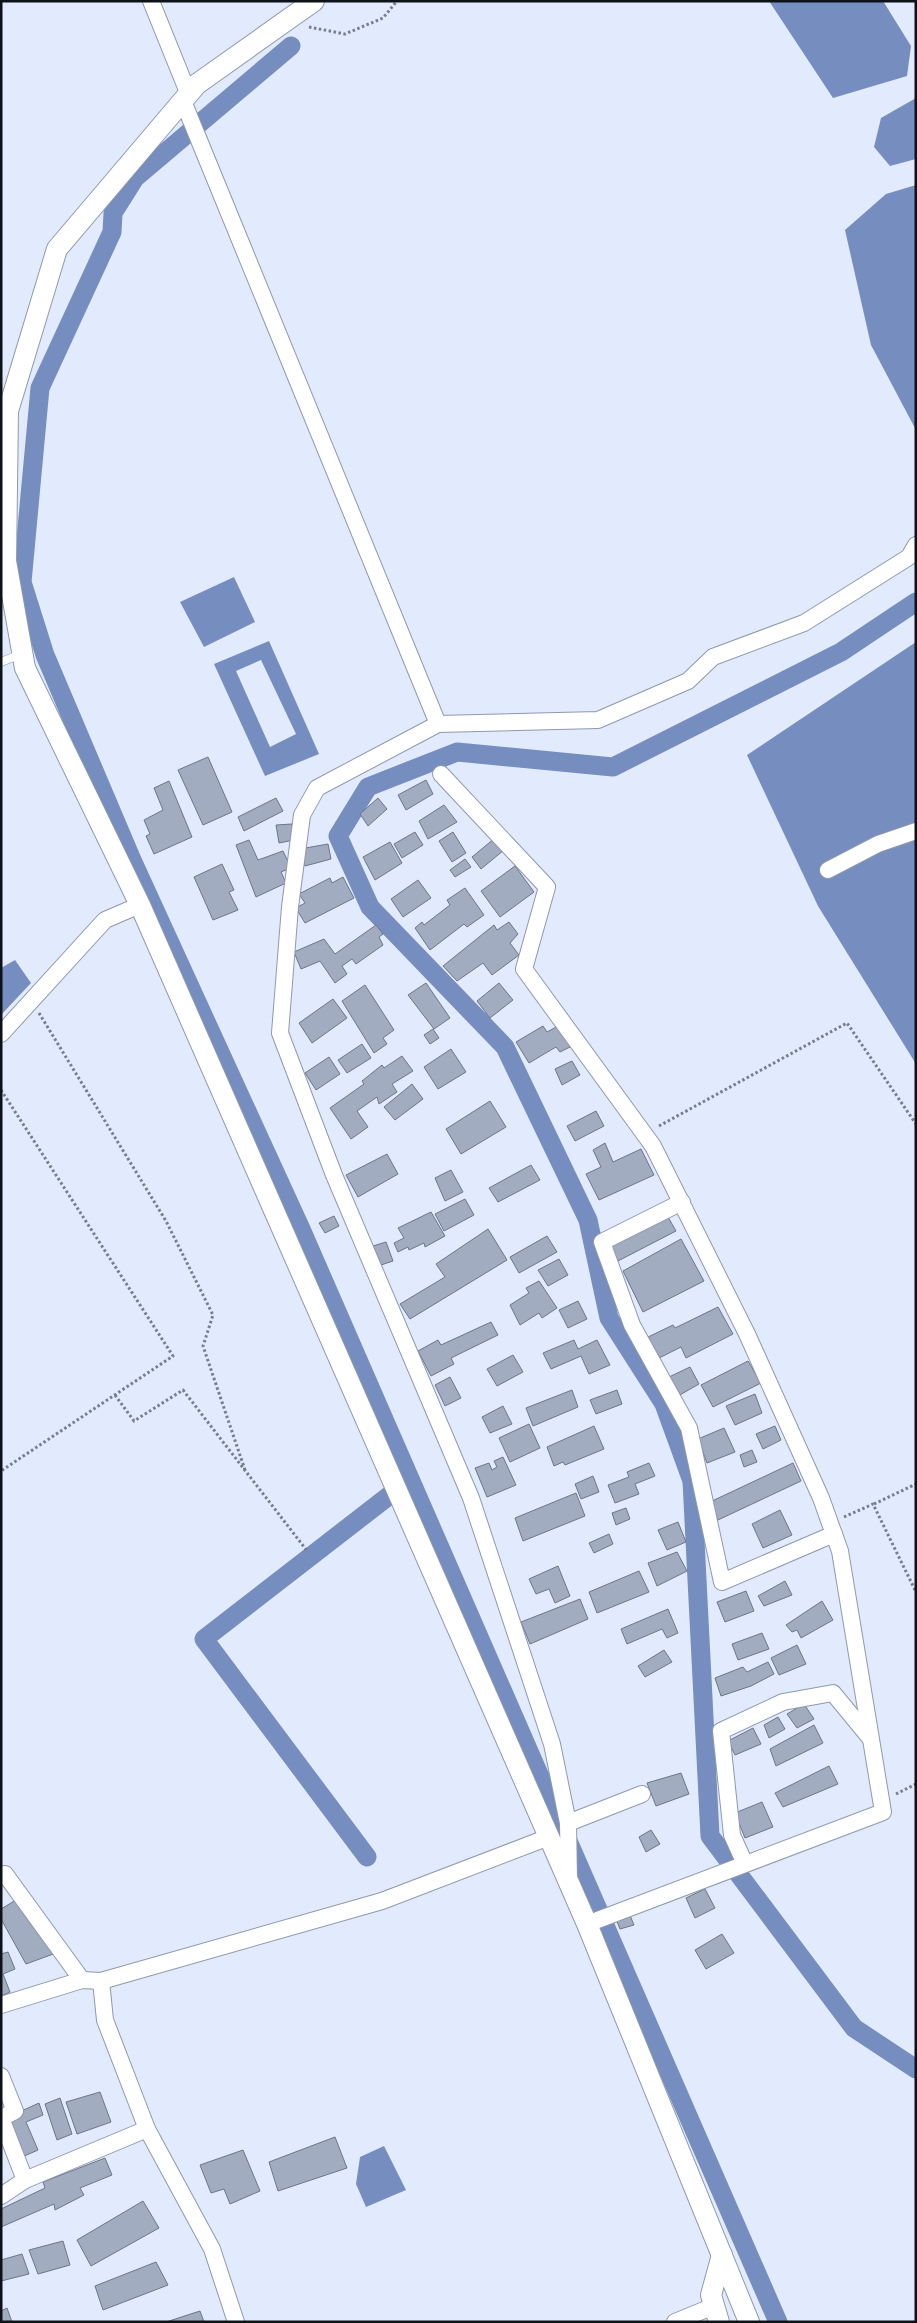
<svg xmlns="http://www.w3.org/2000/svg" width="917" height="2323" font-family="Cabin,sans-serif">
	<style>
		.water { fill: #758dbf; fill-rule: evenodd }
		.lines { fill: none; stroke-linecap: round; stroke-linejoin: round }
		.canal { stroke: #758dbf; stroke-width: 19 }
		.building { fill: #a2acc1; stroke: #6c7589 }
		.service-casing { stroke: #8f99ad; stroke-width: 9 }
		.minor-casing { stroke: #8f99ad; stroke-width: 18 }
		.tertiary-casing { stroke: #8f99ad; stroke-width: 22 }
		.path { stroke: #777d8a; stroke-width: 3; stroke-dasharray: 2.5 2.5; stroke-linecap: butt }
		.service { stroke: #fff; stroke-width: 8 }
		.minor { stroke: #fff; stroke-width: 16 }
		.tertiary { stroke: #fff; stroke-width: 20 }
	</style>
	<rect width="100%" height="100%" fill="#e2ebfd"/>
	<g class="water">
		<polygon points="769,1 883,1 911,46 907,76 833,98"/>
		<polygon points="916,98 916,159 890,166 874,147 881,118"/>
		<polygon points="916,185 916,430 871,345 845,230 886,194"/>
		<polygon points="234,577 255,622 204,647 180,602"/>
		<path d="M269,641L319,754L265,776L214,664ZM261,660L296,734L270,747L236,671Z"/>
		<polygon points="916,642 916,1064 818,906 747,755"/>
		<polygon points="15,960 31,983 1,1015 1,968"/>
		<polygon points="384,2146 406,2190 366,2207 356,2184 360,2157"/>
	</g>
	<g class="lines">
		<g class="canal">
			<polyline points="291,46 135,178 113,213 112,232 40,388 22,582 45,655 132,860 301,1229 778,2322"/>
			<polyline points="916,602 841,652 613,767 457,752 368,787 338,836 370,907 505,1047 588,1220 609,1318 664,1404 692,1481 710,1836 854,2028 916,2069"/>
			<polyline points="367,1857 204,1639 408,1481"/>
		</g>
	</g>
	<g class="building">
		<polygon points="208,757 232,812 203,825 178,770"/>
		<polygon points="426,780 433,794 406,810 398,795"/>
		<polygon points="169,781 192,837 154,854 146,836 150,834 144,820 163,810 154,788"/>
		<polygon points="276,798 283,811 244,831 238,817"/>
		<polygon points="378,798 387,809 368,826 360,814"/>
		<polygon points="444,805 457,822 428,839 419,821"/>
		<polygon points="292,824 294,840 279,843 276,825"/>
		<polygon points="415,832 423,845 402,858 394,844"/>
		<polygon points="453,832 466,853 452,862 439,841"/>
		<polygon points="495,838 504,850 481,869 472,857"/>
		<polygon points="249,840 258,860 283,851 291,868 281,872 286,883 256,897 236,845"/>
		<polygon points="390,842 402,863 375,880 363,857"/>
		<polygon points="328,844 331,859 305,866 300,849"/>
		<polygon points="465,859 471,867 455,877 450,870"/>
		<polygon points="222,864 234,890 229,892 238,910 213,920 194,877"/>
		<polygon points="515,866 534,892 500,917 481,891"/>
		<polygon points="343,877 354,898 305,923 296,908 305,903 299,894 330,878 332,883"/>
		<polygon points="418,880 431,898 403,917 391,899"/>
		<polygon points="465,888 484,915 467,927 464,924 430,950 415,928 422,922 424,925 450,905 447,900"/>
		<polygon points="509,922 518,934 510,943 519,955 492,975 483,963 457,981 443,966 494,925 497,930"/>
		<polygon points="376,925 383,934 379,937 383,945 356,964 352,959 342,966 347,974 335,983 320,961 301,969 294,952 324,939 335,954"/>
		<polygon points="426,983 450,1018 434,1029 408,995"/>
		<polygon points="499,983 513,1000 490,1018 477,1001"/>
		<polygon points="365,985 394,1030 383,1038 387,1044 374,1053 342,1001"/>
		<polygon points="333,999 347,1018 312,1043 299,1023"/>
		<polygon points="560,1025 572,1046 560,1052 556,1047 529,1063 516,1042 543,1026 547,1032"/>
		<polygon points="433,1029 439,1038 430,1044 424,1035"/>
		<polygon points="362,1044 371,1058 347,1073 338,1060"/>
		<polygon points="451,1049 466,1072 438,1089 424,1067"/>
		<polygon points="402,1056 413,1071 392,1084 397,1092 379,1104 377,1097 357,1111 368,1127 351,1139 330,1108 364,1084 362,1081 382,1065 384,1068"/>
		<polygon points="329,1057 340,1074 316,1090 305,1073"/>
		<polygon points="572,1061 580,1075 562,1085 555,1069"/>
		<polygon points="412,1084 423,1099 395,1120 384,1107"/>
		<polygon points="490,1101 506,1127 461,1154 446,1129"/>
		<polygon points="596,1111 604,1126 575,1141 567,1126"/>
		<polygon points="605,1143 613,1162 641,1149 654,1175 599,1200 586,1174 601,1167 593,1150"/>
		<polygon points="387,1154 398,1174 358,1197 346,1175"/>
		<polygon points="531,1165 540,1180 498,1202 489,1188"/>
		<polygon points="451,1170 463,1192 445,1201 435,1178"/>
		<polygon points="465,1199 474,1215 444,1231 435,1214"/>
		<polygon points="431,1212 445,1236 425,1247 424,1243 409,1250 408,1247 398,1252 394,1243 404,1238 398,1228"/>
		<polygon points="334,1216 339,1226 325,1233 319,1223"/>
		<polygon points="668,1217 676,1231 616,1262 608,1247"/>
		<polygon points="488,1229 507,1260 410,1319 400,1304 445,1277 436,1264"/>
		<polygon points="547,1236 557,1252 519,1273 510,1257"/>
		<polygon points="681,1239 704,1281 643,1312 623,1271"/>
		<polygon points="386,1242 393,1261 381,1265 373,1246"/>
		<polygon points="559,1259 568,1275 548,1286 538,1270"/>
		<polygon points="539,1281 557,1308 542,1318 539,1313 520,1325 510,1305 529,1293 526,1288"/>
		<polygon points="578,1301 587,1319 568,1328 559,1310"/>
		<polygon points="718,1307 733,1334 686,1358 681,1347 655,1360 644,1339 673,1325 675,1328"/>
		<polygon points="491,1322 498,1335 451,1358 454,1364 431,1376 418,1351 438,1340 441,1345"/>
		<polygon points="574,1340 578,1349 597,1340 610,1365 589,1374 581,1356 551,1369 543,1353"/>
		<polygon points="513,1355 523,1372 497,1386 487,1369"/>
		<polygon points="748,1361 761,1383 713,1407 701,1385"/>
		<polygon points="690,1367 699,1384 678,1396 667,1378"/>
		<polygon points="450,1377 461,1398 445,1406 435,1385"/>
		<polygon points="572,1390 578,1407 533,1426 526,1408"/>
		<polygon points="617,1390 622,1404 596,1414 590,1400"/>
		<polygon points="755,1394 762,1413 735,1425 726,1406"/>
		<polygon points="503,1406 512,1424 490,1433 482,1417"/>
		<polygon points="529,1424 540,1448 510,1462 499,1438"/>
		<polygon points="594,1426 604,1449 565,1465 563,1462 554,1466 547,1447"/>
		<polygon points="775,1426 781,1440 763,1449 756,1434"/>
		<polygon points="724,1428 735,1452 707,1463 698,1439"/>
		<polygon points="752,1450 757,1462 744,1467 740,1455"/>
		<polygon points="503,1457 516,1485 487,1497 475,1468 489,1463 492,1470 497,1467 494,1461"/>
		<polygon points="649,1463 655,1476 635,1484 639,1494 615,1503 608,1485 629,1477 627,1472"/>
		<polygon points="793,1463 801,1481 718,1520 710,1502"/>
		<polygon points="593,1476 599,1492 581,1499 575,1484"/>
		<polygon points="576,1493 585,1516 523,1541 515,1518"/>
		<polygon points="626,1508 630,1519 616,1525 612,1513"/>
		<polygon points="780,1510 792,1535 763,1548 752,1524"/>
		<polygon points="678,1522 686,1542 667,1550 658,1530"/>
		<polygon points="609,1534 613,1544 594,1553 589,1543"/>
		<polygon points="677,1552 687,1571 657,1586 648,1563"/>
		<polygon points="558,1566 570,1596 555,1603 549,1589 536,1594 529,1579"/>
		<polygon points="639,1571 649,1592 597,1613 589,1592"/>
		<polygon points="785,1581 792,1595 764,1606 758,1596"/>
		<polygon points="746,1591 754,1611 725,1622 717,1602"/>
		<polygon points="580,1599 588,1619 530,1644 521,1622"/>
		<polygon points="822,1601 833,1620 801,1638 797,1630 792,1632 786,1625"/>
		<polygon points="668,1609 678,1633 667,1638 662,1629 627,1644 621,1629"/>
		<polygon points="762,1633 769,1649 738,1660 732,1644"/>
		<polygon points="797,1645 806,1664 779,1675 771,1658"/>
		<polygon points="664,1650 672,1662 645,1677 638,1666"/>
		<polygon points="768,1662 774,1674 751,1686 721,1696 715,1678 743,1667 747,1672"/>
		<polygon points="804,1704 814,1719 797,1728 787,1714"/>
		<polygon points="778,1717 785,1729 769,1738 764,1725"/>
		<polygon points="814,1725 823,1743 776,1766 770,1749"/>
		<polygon points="753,1728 761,1744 735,1755 728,1741"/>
		<polygon points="829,1766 838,1784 783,1807 775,1793"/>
		<polygon points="681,1773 689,1794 656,1806 647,1783"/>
		<polygon points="762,1802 773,1827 745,1838 735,1813"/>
		<polygon points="651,1830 660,1844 646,1852 639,1837"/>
		<polygon points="705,1889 715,1908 695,1918 686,1898"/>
		<polygon points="16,1900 56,1953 26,1964 1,1919 1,1909"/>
		<polygon points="629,1913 634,1925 620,1929 616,1919"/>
		<polygon points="722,1934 734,1953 706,1969 695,1950"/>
		<polygon points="8,1952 15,1969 3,1974 10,1992 1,1996 1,1954"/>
		<polygon points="100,2092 111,2122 77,2134 66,2102"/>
		<polygon points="60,2098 72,2134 57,2140 45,2104"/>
		<polygon points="39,2103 43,2115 26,2122 38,2150 22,2157 6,2118"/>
		<polygon points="335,2137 347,2168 278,2191 269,2162"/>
		<polygon points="243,2150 260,2191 230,2204 224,2189 211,2193 200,2165"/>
		<polygon points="105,2158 112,2175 80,2188 84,2195 55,2210 54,2204 1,2227 1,2209 45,2188 43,2182"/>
		<polygon points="143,2201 159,2228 91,2266 77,2240"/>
		<polygon points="63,2241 70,2265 38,2274 29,2250"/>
		<polygon points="22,2254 29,2274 1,2281 1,2260"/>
		<polygon points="156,2262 168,2285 103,2310 95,2286"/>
		<polygon points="7,2308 12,2322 1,2322 1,2311"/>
		<polygon points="200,2311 204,2322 166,2322"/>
	</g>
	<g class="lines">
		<defs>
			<polyline id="service" points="1,662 21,654"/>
			<g id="minor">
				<polyline points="151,1 189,95"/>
				<polyline points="183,101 438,724"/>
				<polyline points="441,774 547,887 524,969 653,1146 747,1334 821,1498 840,1551 883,1812 587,1924"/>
				<polyline points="828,870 878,844 916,831"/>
				<polyline points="1,1034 105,920 140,905"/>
				<polyline points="682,1202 602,1242 632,1325 689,1428 722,1582 834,1534"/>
				<polyline points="642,1794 568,1823 552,1744 471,1498 334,1175 280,1033 290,907 302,815 317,788 438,724 598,720 688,681 713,657 804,623 909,557 916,545"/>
				<polyline points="568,1823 569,1878"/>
				<polyline points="745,1864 732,1835 721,1731 783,1702 833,1693 870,1738"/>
				<polyline points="1,1876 5,1874 82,1980"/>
				<polyline points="101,1981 105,2020 147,2129"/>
				<polyline points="1,2005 82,1980 101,1981 382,1901 549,1837"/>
				<polyline points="1,2076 15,2111 1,2118 25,2180 147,2129 212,2249 236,2322"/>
				<polyline points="1,2196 25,2180"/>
				<polyline points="675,2322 714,2306"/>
			</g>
			<g id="tertiary">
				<polyline points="314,1 197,84 57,249 8,411 6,561 25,668 140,905 549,1837 587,1924 749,2322"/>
				<polyline points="719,2322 711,2295 722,2255"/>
			</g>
		</defs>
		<use href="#service" class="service-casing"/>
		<use href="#minor" class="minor-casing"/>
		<use href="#tertiary" class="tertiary-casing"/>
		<g class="path">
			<polyline points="309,27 345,34 383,18 397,1"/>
			<polyline points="39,1013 166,1221 213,1315 203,1346 245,1470"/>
			<polyline points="1,1090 173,1356 1,1471"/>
			<polyline points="659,1126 847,1023 916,1124"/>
			<polyline points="115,1395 134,1421 183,1390 308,1552"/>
			<polyline points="874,1504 916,1484"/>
			<polyline points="844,1517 873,1504 916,1592"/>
			<polyline points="896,1794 916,1784"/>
		</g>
		<use href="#service" class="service"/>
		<use href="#minor" class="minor"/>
		<use href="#tertiary" class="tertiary"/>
	</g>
	<rect width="917" height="2323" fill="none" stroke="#0d1118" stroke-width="5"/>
</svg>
